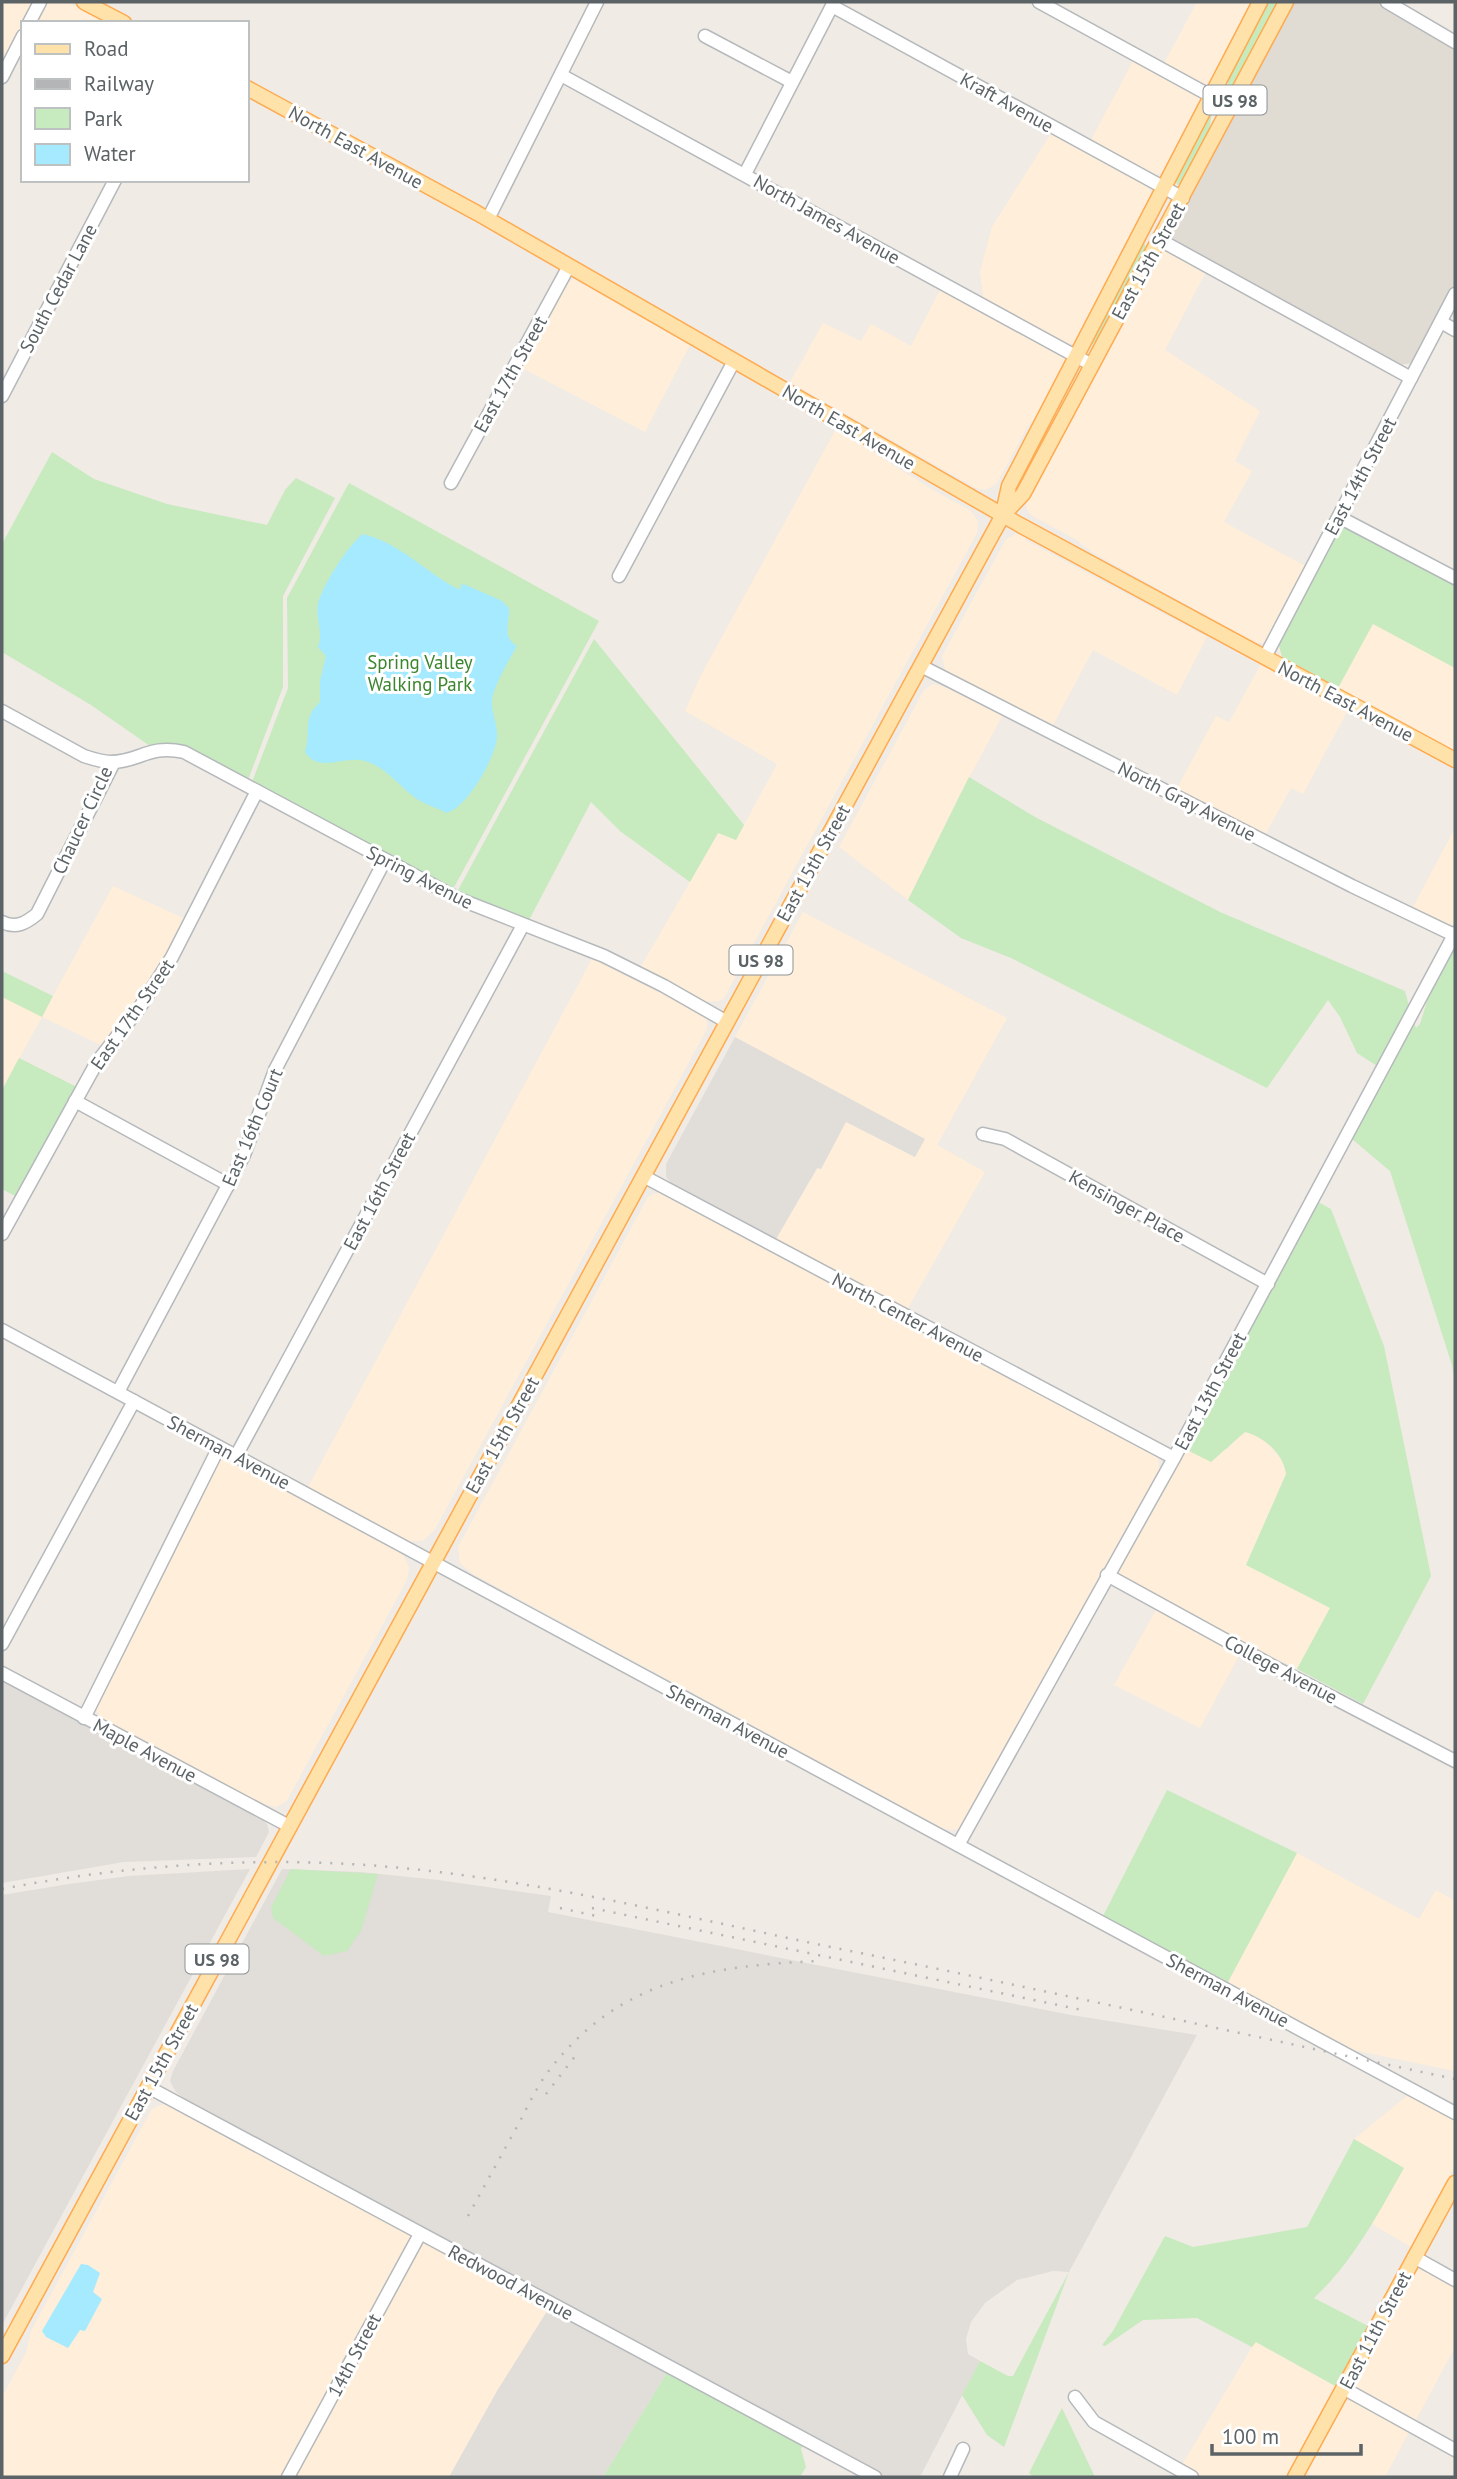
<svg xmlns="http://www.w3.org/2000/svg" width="1457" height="2479" font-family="'PT Sans',sans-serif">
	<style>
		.commercial { fill: #ffefda }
		.industrial { fill: #e1ddd9 }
		.education { fill: #e0dbd3 }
		.green { fill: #c7eabf }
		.water { fill: #a5eaff }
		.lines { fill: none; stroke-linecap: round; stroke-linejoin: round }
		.minor-casing { stroke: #b5b9bc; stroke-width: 15 }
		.major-casing { stroke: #feaa50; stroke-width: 17 }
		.minor { stroke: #fff; stroke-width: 12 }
		.major { stroke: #ffe1aa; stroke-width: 14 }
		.rail { stroke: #b4b5b6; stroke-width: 2.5; stroke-dasharray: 2 9; stroke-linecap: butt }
		.labels { text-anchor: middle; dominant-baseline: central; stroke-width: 6; stroke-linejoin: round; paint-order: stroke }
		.shield { fill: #fff; stroke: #8d9294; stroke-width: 2 }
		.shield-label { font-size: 18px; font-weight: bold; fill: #5c6366 }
		.street-label { font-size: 19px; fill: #5c6366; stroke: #fff }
		.park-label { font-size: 19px; fill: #3a852d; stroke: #fff }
	</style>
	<rect width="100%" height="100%" fill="#f0ebe4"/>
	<g class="commercial">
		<polygon points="2,2 35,2 2,68"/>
		<polygon points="47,2 67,2 107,23 36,23"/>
		<polygon points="1197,2 1252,2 1212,79 1204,85 1163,65"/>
		<polygon points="1134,59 1197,93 1200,99 1163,171 1154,176 1090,142"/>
		<polygon points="1052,132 1148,186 1151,193 1078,341 1068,346 984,301 980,272 992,227"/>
		<polygon points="1165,250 1207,270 1165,350 1260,411 1235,461 1252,471 1224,522 1307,567 1268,641 1263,643 1255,643 1094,553 1075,539 1031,515 1026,508 1028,498 1089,382 1159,255"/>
		<polygon points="574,279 690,345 645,432 520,367 567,283"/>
		<polygon points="941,288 1065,358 1066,362 1043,408 1027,427 997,483 986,490 976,488 790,382 823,323 861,341 871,324 911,346"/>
		<polygon points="836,429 933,490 971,511 978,521 977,533 724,998 719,1001 707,1002 640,968 719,832 736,840 777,764 685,711 700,677"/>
		<polygon points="1341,526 1455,582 1455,752 1285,660 1280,654 1279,646"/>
		<polygon points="1016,534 1025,537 1025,540 1207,637 1177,695 1093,650 1052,727 945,670 942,656 1006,539"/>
		<polygon points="1261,664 1348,710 1303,794 1291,788 1265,835 1176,790 1216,716 1229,722"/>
		<polygon points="933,684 958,690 1004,713 958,798 908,900 839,847 924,690"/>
		<polygon points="1455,828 1455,924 1450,926 1412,909"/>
		<polygon points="113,886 185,919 167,955 135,1004 103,1046 42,1017 2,1090 2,997 42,1016"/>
		<polygon points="803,912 1007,1018 937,1145 985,1172 907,1310 776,1239 818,1168 821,1169 846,1121 914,1157 924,1139 735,1037"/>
		<polygon points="593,957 662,990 693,1009 707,1019 707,1029 434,1531 422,1541 406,1541 307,1489"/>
		<polygon points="659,1192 702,1213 780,1257 1158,1457 1159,1471 964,1825 957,1830 944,1829 473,1574 460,1563 458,1547 648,1197"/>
		<polygon points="1245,1432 1257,1435 1271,1447 1284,1463 1286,1474 1246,1565 1330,1608 1297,1669 1246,1644 1115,1574 1185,1449 1228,1449 1235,1439"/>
		<polygon points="225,1458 397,1550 404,1556 409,1568 407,1580 286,1802 276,1807 259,1803 102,1719 94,1707 219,1460"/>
		<polygon points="1157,1608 1240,1654 1200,1728 1114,1685"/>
		<polygon points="1297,1853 1419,1919 1436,1890 1455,1901 1455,2071 1353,2050 1228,1982"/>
		<polygon points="1408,2095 1455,2120 1455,2166 1411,2247 1372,2224 1404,2168 1354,2139"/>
		<polygon points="164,2104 178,2109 412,2235 282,2477 2,2477 2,2397 26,2353 31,2331 152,2109"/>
		<polygon points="423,2241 549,2308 497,2391 449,2477 295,2477"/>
		<polygon points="1420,2269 1426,2269 1455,2285 1455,2347 1415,2422 1360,2393 1356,2388 1354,2381 1416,2271"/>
		<polygon points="1255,2342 1337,2387 1288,2477 1203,2477 1182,2465"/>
		<polygon points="1351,2400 1410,2430 1385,2477 1302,2477 1342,2403"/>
	</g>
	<g class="industrial">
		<polygon points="735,1037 925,1139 915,1157 846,1122 821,1169 817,1168 776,1239 674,1187 666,1177 666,1164"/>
		<polygon points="2,1677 261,1818 267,1824 269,1832 256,1857 124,1862 2,1883"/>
		<polygon points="250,1869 2,2325 2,1895 69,1884 129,1876"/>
		<polygon points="282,1869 360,1872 438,1880 551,1896 548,1912 1071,2015 1197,2035 1069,2272 1053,2271 1017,2280 985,2303 971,2322 966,2339 968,2354 980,2361 920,2477 885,2477 192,2105 176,2092 170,2081 173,2071"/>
		<polygon points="549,2308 668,2371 603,2477 449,2477 497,2391"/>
	</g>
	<polygon class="education" points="1293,2 1379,2 1455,47 1455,287 1413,363 1399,365 1171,238 1171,234"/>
	<g class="green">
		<polygon points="1267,2 1279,2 1235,85 1228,91 1228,76"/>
		<polygon points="1212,112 1209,133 1182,182 1177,185 1175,179 1207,116"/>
		<polygon points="1145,244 1146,250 1097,341 1089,347 1140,247"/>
		<polygon points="52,452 94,479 167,504 267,525 285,490 296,478 335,498 283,596 283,687 248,780 171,744 150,746 91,705 2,652 2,544"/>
		<polygon points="349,483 599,621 452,891 252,782 288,688 287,598"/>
		<polygon points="1343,525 1455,582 1455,668 1373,624 1338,688 1282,657 1279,646 1280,640 1338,530"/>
		<polygon points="594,639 744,825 736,840 718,833 690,882 620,831 591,802 528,922 457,892"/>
		<polygon points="969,777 1035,817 1220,912 1405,991 1409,1006 1377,1066 1357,1053 1340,1017 1328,1000 1267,1088 1011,958 961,938 908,900"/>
		<polygon points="1455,946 1455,1383 1452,1365 1390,1171 1352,1139 1414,1022 1416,1028 1420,1024 1430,992"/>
		<polygon points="2,971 53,996 42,1017 2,997"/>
		<polygon points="19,1058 77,1087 15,1196 2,1189 2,1090"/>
		<path d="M1318,1202L1331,1209L1384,1346L1431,1576L1363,1704L1297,1669L1330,1608L1246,1565L1286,1474C1283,1453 1264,1437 1245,1432L1211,1462L1185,1449Z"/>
		<polygon points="1167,1790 1297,1853 1228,1982 1102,1918"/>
		<polygon points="291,1869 378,1874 361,1931 347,1951 324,1956 273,1918 271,1907"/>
		<path d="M1354,2139L1404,2168C1378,2214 1353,2262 1314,2298L1370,2327L1337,2387L1256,2342L1252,2347L1197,2318L1143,2320L1105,2346L1102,2345L1113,2331L1165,2236L1193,2247L1307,2227Z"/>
		<polygon points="1069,2272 1004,2447 987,2435 962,2395 980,2361 1008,2376 1013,2376"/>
		<polygon points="668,2371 804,2444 801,2449 806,2467 800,2477 603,2477"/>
		<polygon points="1062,2408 1095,2477 1033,2477 1029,2473"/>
	</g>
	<g class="water">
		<path d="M363,534C400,543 425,572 458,589L461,588V584L466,585L502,601L509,608C510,623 501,637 517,646C510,658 493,687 492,700C491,713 498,725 497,738C494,760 468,806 447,813C438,808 426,805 417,799C400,787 386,767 365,761C343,755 319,774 305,752C312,731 301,720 320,702V681L326,656L318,647C324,632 315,619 318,604C322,586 349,544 363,534Z"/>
		<polygon points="81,2264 88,2265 100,2273 93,2292 102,2299 85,2331 80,2330 68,2348 46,2337 42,2331"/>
	</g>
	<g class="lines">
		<defs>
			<g id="minor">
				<polyline points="1039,2 1231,107"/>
				<polyline points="1387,2 1455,42"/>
				<polyline points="832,6 1183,198"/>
				<polyline points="29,23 40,2"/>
				<polyline points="705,36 792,82"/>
				<polyline points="561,75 1092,365"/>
				<polyline points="2,77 23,36"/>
				<polyline points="745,174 834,2"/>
				<polyline points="488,219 597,2"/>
				<polyline points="1160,240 1411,378"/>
				<polyline points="1441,322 1455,330"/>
				<polyline points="2,396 115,180"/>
				<polyline points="451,483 569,266"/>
				<polyline points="1339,517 1455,578"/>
				<polyline points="619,576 734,361"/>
				<polyline points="1265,657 1455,294"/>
				<polyline points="921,666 1352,886 1454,935"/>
				<path d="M2,711L84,756C93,759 102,762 111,762C140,762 148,744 184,752L459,899L604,956L664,986L727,1022"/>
				<path d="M2,922C16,929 26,923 37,914L114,762"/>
				<polyline points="75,1101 229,1185"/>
				<polyline points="983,1134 1005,1139 1268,1284"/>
				<polyline points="643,1176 1174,1458"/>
				<polyline points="2,1234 97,1062 140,1007 172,957 257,791"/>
				<polyline points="2,1330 1455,2113"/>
				<polyline points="118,1392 244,1155 275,1070 385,860"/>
				<polyline points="236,1456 523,925"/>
				<polyline points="1107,1575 1280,1670 1455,1761"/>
				<polyline points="2,1644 134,1401"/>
				<polyline points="2,1673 289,1826"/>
				<polyline points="84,1718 219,1447"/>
				<polyline points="958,1845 1174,1458 1455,933"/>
				<polyline points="148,2087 875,2477"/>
				<polyline points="1414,2257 1455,2280"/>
				<polyline points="1343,2388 1455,2450"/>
				<polyline points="1075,2397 1094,2422 1192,2477"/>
				<polyline points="288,2477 420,2234"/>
				<polyline points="950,2477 963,2449"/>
			</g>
			<g id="major">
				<polyline points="84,2 124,23"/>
				<polyline points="247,88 477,213 1020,525 1455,760"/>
				<polyline points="1003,513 1009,486 1260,2"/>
				<polyline points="2,2356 993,533 1003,515 1023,494 1286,2"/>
				<polyline points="1295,2477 1455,2183"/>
			</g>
		</defs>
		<use href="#minor" class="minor-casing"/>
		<use href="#major" class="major-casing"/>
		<use href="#minor" class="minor"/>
		<use href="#major" class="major"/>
		<g class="rail">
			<path d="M2,1889C142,1862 288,1854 430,1871C560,1886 688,1917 816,1944C1030,1987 1242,2034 1455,2079"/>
			<polyline points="560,1908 601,1917"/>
			<polyline points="592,1908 1082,2010"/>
			<polyline points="546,2094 576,2055"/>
			<path d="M468,2216C485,2185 502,2154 519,2123C529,2104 538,2084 551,2068C621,1978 712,1966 818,1961"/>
		</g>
	</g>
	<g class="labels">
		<g class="shield">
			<rect x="1203.5" y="85.5" width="63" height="29" rx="5"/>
			<rect x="729.5" y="945.5" width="63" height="29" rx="5"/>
			<rect x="185.5" y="1944.5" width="63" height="29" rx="5"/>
		</g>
		<g class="shield-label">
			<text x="1235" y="100">US 98</text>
			<text x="761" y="960">US 98</text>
			<text x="217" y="1959">US 98</text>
		</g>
		<g class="street-label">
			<text transform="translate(1007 102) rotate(29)">Kraft Avenue</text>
			<text transform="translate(356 147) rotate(29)">North East Avenue</text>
			<text transform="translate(827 219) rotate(29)">North James Avenue</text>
			<text transform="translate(1148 261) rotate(-61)">East 15th Street</text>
			<text transform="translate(58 288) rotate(-62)">South Cedar Lane</text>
			<text transform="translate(510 374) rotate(-61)">East 17th Street</text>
			<text transform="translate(849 427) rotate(30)">North East Avenue</text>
			<text transform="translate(1360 476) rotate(-62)">East 14th Street</text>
			<text transform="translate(1346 701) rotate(28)">North East Avenue</text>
			<text transform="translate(1187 801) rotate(27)">North Gray Avenue</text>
			<text transform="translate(82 820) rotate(-65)">Chaucer Circle</text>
			<text transform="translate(813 863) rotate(-61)">East 15th Street</text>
			<text transform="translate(420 877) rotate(27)">Spring Avenue</text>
			<text transform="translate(132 1014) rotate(-55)">East 17th Street</text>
			<text transform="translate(252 1127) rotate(-67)">East 16th Court</text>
			<text transform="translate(379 1191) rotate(-62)">East 16th Street</text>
			<text transform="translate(1127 1206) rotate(29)">Kensinger Place</text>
			<text transform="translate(908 1317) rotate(28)">North Center Avenue</text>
			<text transform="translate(1210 1391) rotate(-62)">East 13th Street</text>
			<text transform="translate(502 1435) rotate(-61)">East 15th Street</text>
			<text transform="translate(229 1452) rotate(28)">Sherman Avenue</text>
			<text transform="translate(1281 1669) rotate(28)">College Avenue</text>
			<text transform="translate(728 1721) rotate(28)">Sherman Avenue</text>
			<text transform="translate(145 1750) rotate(28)">Maple Avenue</text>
			<text transform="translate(1228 1990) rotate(28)">Sherman Avenue</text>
			<text transform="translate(161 2062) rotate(-61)">East 15th Street</text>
			<text transform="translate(511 2282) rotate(28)">Redwood Avenue</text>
			<text transform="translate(1375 2330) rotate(-62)">East 11th Street</text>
			<text transform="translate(354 2355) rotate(-62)">14th Street</text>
		</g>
		<g class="park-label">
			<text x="420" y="662">Spring Valley<tspan x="420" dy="22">Walking Park</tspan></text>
		</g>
	</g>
	<rect width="1457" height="2479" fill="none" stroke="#5c6366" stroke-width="7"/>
	<rect x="21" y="21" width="228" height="161" fill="#ffffff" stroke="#bec1c2" stroke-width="2"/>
	<rect x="35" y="44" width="35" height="10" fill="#ffe1aa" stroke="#bec1c2" stroke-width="2"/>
	<text x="84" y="56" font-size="21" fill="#5c6366">Road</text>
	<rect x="35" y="79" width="35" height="10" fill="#b4b5b6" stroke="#bec1c2" stroke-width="2"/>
	<text x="84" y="91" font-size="21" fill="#5c6366">Railway</text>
	<rect x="35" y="108" width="35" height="21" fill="#c7eabf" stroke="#bec1c2" stroke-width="2"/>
	<text x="84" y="126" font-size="21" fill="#5c6366">Park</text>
	<rect x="35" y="144" width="35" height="21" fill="#a5eaff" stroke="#bec1c2" stroke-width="2"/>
	<text x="84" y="161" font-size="21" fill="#5c6366">Water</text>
	<path d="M1212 2444v10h149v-10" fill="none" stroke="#5c6366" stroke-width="3.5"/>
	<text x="1222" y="2444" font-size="21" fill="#5c6366" stroke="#ffffff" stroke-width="5" paint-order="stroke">100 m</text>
</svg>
